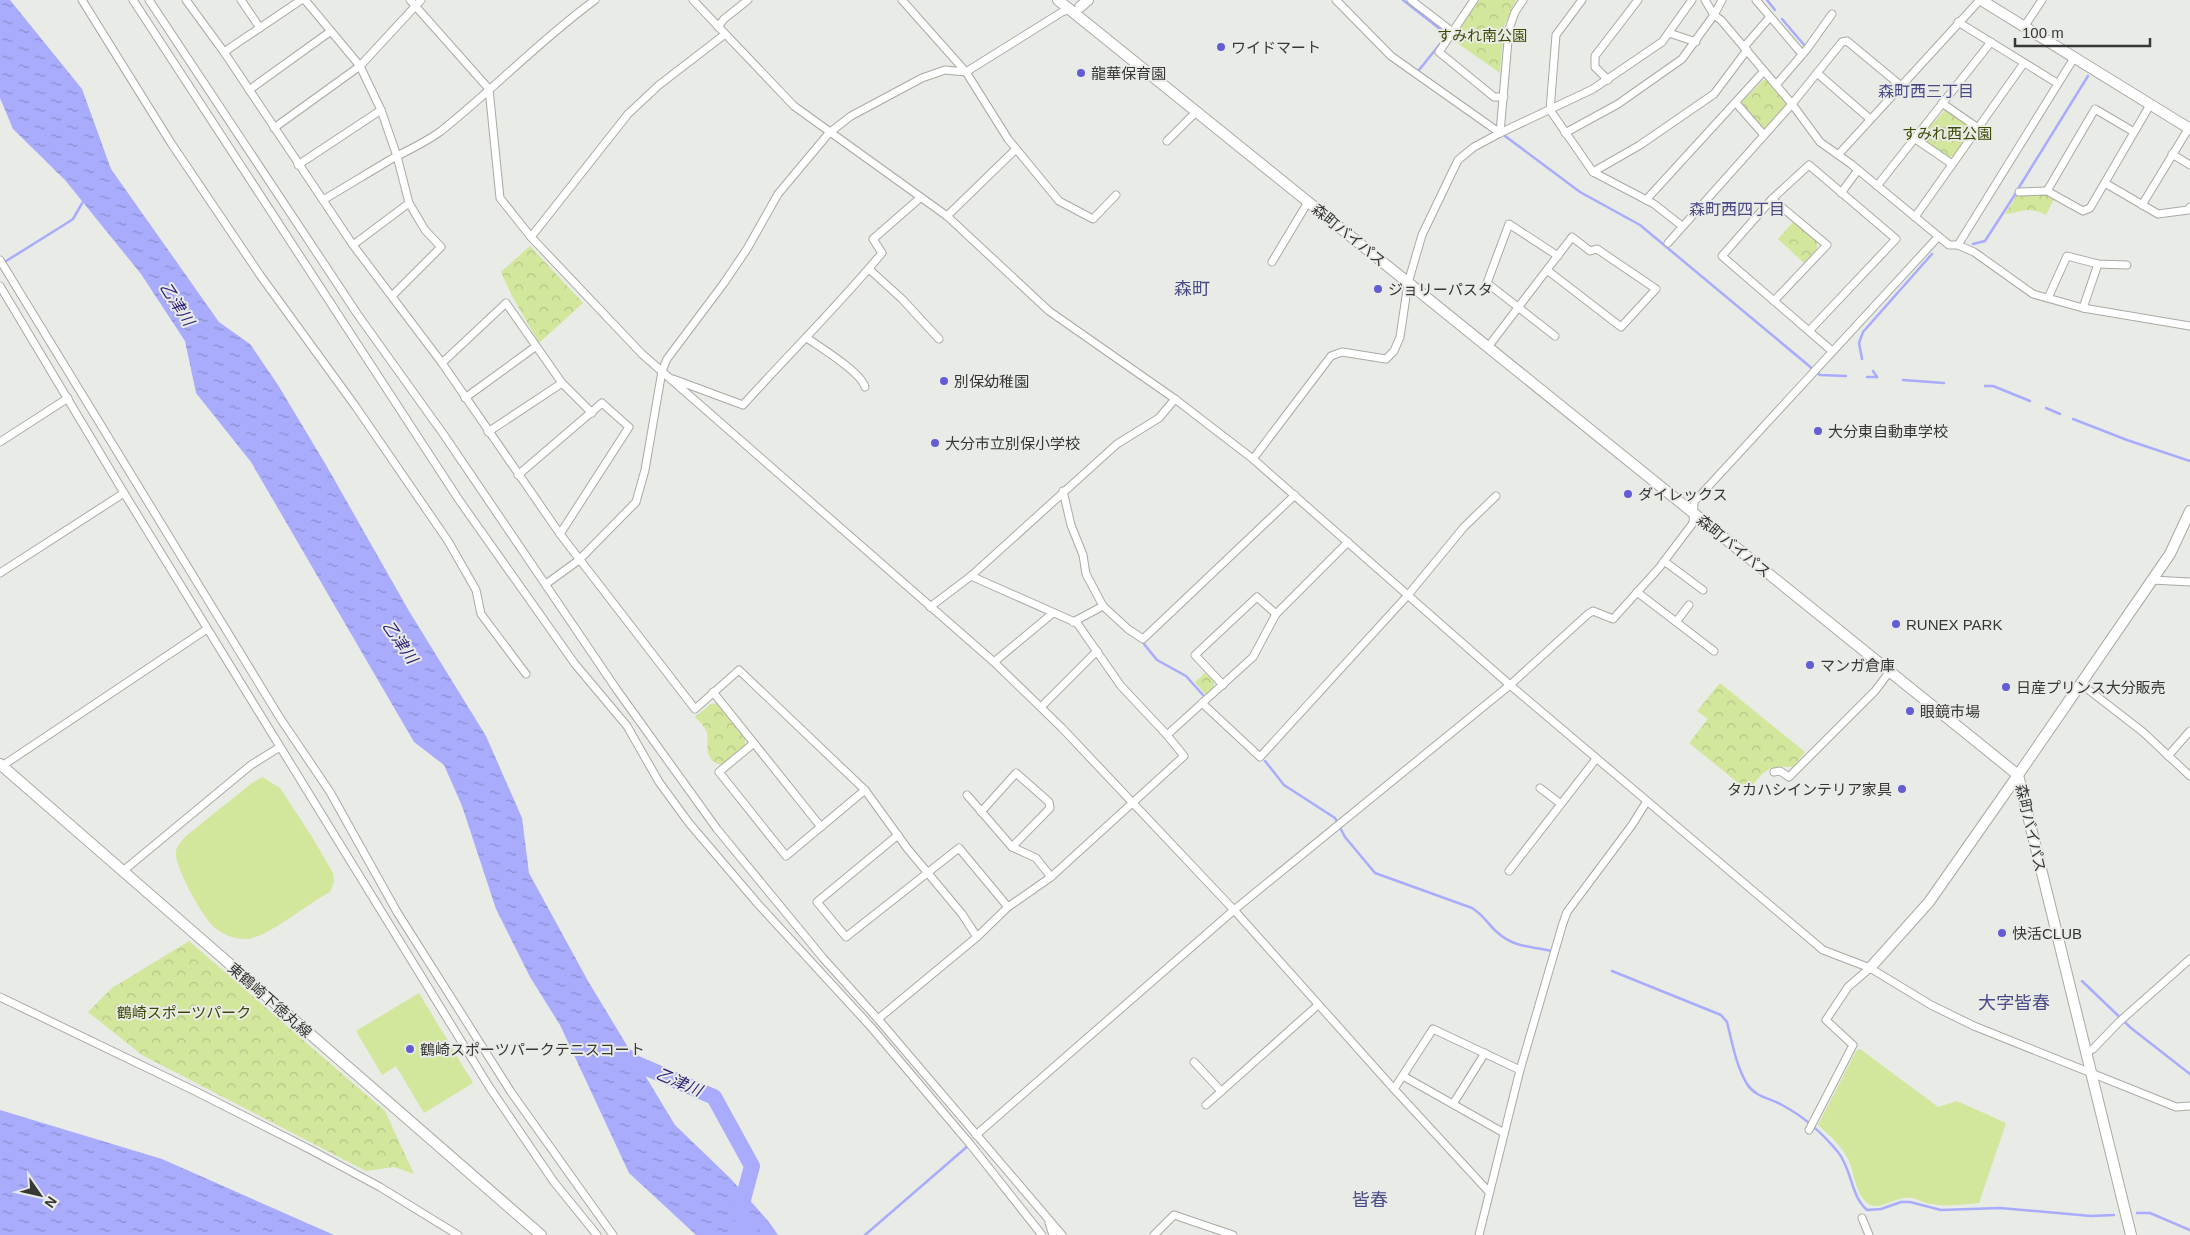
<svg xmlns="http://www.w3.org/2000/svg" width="2190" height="1235" font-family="Helvetica,'Noto Sans JP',sans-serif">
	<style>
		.park { fill: url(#park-crowns) }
		.pitch { fill: #d2e69c }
		.water { fill: url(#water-ripples) }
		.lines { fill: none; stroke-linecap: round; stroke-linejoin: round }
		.stream { stroke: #a9acfd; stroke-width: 2.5 }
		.river { stroke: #a9acfd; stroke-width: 16 }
		.street-casing { stroke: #a8aaa4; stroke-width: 9 }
		.secondary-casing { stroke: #a8aaa4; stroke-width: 12 }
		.street { stroke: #fff; stroke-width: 7 }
		.secondary { stroke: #fff; stroke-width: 10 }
		.poi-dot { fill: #645cd5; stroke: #e9ebe6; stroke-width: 2 }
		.labels { text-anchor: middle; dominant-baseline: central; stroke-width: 4; stroke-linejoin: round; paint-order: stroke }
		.park-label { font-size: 15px; fill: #3d4906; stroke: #e9ebe6 }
		.poi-label { font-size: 15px; fill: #373835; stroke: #e9ebe6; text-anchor: start }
		.street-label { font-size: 15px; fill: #373835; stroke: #e9ebe6 }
		.neighbourhood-label { font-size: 16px; fill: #4a4a88; stroke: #e9ebe6 }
		.water-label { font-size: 16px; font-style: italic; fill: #2d1f7a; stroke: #e9ebe6 }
		.quarter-label { font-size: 18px; fill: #4a4a88; stroke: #e9ebe6 }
	</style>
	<defs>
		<pattern id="park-crowns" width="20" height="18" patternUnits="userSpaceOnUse" patternTransform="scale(1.25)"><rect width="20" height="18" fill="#d2e69c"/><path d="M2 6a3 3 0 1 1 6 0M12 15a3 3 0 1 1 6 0" fill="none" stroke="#b5c687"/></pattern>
		<pattern id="water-ripples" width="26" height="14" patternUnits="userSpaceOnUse" patternTransform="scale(1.25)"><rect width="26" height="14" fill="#a9acfd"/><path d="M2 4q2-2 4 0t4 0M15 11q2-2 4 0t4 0" fill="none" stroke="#8a8dce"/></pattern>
	</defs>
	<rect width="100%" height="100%" fill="#e9ebe6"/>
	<g class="park">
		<polygon points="1478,0 1516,0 1504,26 1500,73 1453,40"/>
		<polygon points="1763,80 1766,80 1787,105 1765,128 1760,128 1743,107 1742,102"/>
		<polygon points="1946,109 1971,126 1971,130 1953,156 1948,158 1922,139 1921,136"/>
		<path d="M2045,194L2054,199L2046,215C2025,205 2023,213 2005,214L2017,195Z"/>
		<polygon points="1793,222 1817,242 1817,249 1804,263 1778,239"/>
		<polygon points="530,246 583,303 539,343 512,296 501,272"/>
		<polygon points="1205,673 1214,682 1214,687 1205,694 1195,682"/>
		<path d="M1720,683L1805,752L1793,767C1767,764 1763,772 1748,791L1689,743L1708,719L1697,711Z"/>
		<path d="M717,703L745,739V745L722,765C700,760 711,742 706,730C704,726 699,721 695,717L711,704Z"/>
		<polygon points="189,941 385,1111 414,1174 394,1167 366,1171 142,1055 88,1012 112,988"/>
	</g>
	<g class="pitch">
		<path d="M262,777L280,788L312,837L333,873L334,882L330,892C308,903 268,938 246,939C234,939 223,935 214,927C203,918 174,866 176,852C176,846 182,841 186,836L252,783Z"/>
		<polygon points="419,993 473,1083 424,1113 396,1066 382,1075 356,1031"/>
		<path d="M1860,1049L1938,1107L1957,1101L2006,1123L1979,1203C1962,1205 1942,1207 1926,1203C1917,1200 1913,1197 1904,1198C1890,1200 1876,1213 1865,1201C1855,1191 1854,1171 1848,1159C1841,1145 1829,1135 1818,1125L1856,1051Z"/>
	</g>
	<g class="water">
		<polygon points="0,0 10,0 82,89 111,169 219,322 250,344 278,385 326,465 409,611 486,736 522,818 529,873 588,981 675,1125 731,1179 769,1222 778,1235 696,1235 629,1173 560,1025 530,977 496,909 462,806 444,765 414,742 251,462 196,393 185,341 141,274 65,180 13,129 0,98"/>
		<polygon points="0,1110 162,1159 334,1235 0,1235"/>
	</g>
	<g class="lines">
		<g class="stream">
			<polyline points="1403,0 1445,33 1444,39 1419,70"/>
			<polyline points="1767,0 1775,10"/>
			<polyline points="1782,19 1805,46"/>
			<polyline points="1505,136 1580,192 1640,225 1820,375 1846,376"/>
			<polyline points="2018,189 2088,76"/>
			<polyline points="1973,244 1985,241 2016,193"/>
			<polyline points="3,263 67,223 73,219 84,200"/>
			<polyline points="1862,359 1859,343 1863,332 1932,254"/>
			<polyline points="1873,371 1877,377"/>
			<polyline points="1867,377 1877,377"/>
			<polyline points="1903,380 1944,383"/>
			<polyline points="1985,386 1993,386 2030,401"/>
			<polyline points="2046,408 2060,414"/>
			<polyline points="2073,419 2127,440 2190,461"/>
			<polyline points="1144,644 1157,660 1186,676 1203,695"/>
			<path d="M1265,761L1284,785L1335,818L1345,837L1375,873L1472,908C1484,915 1488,925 1498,933C1515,948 1531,946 1551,951"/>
			<path d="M1612,971L1721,1015L1727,1022C1732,1042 1736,1066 1747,1084C1755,1097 1770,1098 1782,1105C1803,1116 1823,1134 1838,1152C1852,1169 1850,1195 1867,1210L1881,1209L1901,1202H1910L1941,1210L2000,1208L2091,1216L2114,1215"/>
			<polyline points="2082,981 2131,1028 2190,1074"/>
			<polyline points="2137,1213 2150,1213 2190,1230"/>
			<polyline points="865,1235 969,1145"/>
		</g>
		<polyline class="river" points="623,1054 635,1063 714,1097 752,1166 740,1211 750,1235"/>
		<defs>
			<g id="street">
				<polyline points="82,0 171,143 260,275 356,407 448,541 476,590 481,614 526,674"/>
				<polyline points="133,0 459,500 575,664 627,726 659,782 689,823 758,904 871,1027 970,1144 1042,1235"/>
				<polyline points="149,0 358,315 444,435 617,690 717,829 823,958 878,1019 1062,1235"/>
				<polyline points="186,0 224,52 353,245 442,363 560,534 695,709 739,670 865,790 907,848 962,914 977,937"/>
				<polyline points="241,0 260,28"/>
				<polyline points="305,0 360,66 381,110 397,156 409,203 425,230 441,247 393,295"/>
				<polyline points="410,0 489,89 500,198 531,237 642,354 994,662 1062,728 1234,910 1394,1089 1489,1192"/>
				<polyline points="693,0 794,106 947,216 1049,311 1175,399 1253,459 1510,685 1823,950 1870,968 1931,1005 1974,1026 2176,1107 2190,1106"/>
				<polyline points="902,0 966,72 1008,139 1059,201 1093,219 1116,195"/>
				<polyline points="1336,0 1391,56 1500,133"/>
				<polyline points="1411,0 1454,33"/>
				<polyline points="1474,0 1439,52 1494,97 1504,97"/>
				<polyline points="1582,0 1556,35 1550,110 1593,172 1654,204 1682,226"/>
				<polyline points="1705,0 1714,15 1721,20 1792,104 1820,142 1851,164 1949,245 1958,245 1974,252 2033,294 2083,308 2190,326"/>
				<polyline points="1756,0 1802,54"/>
				<polyline points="1958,22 2057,83"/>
				<polyline points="718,27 724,19 748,0"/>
				<polyline points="2024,27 2042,0"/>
				<polyline points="1669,33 1696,42"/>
				<polyline points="1744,47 1770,17"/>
				<polyline points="224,52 301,0"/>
				<polyline points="1817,73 1870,119"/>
				<polyline points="1608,80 1595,67 1595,56 1638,0"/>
				<polyline points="1776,85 1807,49 1832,14"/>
				<polyline points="249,90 331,31"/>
				<polyline points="1736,103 1764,135"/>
				<polyline points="1942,103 1978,128"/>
				<polyline points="274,128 360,66 421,0"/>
				<polyline points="2134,132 2095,109 2047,191 2083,211 2090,208 2150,105"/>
				<polyline points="1500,133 1509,29 1515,12 1523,0"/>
				<polyline points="1565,133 1618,104 1682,59 1714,15 1722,0"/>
				<polyline points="1914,138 1952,164"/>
				<polyline points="1167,141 1196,112"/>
				<polyline points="2172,154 2190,165"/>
				<polyline points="1838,155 1980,0"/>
				<polyline points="298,165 381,110"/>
				<polyline points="1593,172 1640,145 1714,94 1747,50"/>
				<polyline points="2105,183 2158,214 2188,210 2190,207"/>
				<polyline points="1877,186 1991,42"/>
				<polyline points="2019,192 2047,191"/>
				<polyline points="1841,193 1858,170"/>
				<polyline points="1772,199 1827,245 1774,301"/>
				<path d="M323,200C347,186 371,171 395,157C411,149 426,142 441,131C494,89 540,40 595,0"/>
				<polyline points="1646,200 1764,71"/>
				<polyline points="2142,205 2190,126"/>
				<polyline points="947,216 1016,149"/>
				<polyline points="1915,217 2024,63"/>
				<polyline points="531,237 628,114 659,85 724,35"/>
				<polyline points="1668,243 1792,104 1842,42 1847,41 1900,85"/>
				<polyline points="353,245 409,203"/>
				<polyline points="1958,245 2074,58"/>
				<polyline points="0,260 280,718 330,792 397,912 511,1092 613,1235"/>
				<polyline points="1272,262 1308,202"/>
				<polyline points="869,269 902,299 939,339"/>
				<polyline points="0,286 124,493 490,1088 554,1182 597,1235"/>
				<polyline points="2048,298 2067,256 2098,264 2127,265"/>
				<polyline points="2083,308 2098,264"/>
				<polyline points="1809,331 1896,239 1809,165 1772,199 1722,256 1832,351"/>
				<polyline points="1555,336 1487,283 1509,224 1558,256"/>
				<path d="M807,338C821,348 861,372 865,387"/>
				<path d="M1488,347C1516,310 1544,274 1572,237L1590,251L1597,249L1656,289L1621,327L1547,270"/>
				<polyline points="442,363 506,303 562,383 592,413"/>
				<path d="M673,379L743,405C789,354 838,306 882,253L873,239L920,198"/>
				<polyline points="465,398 535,347"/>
				<polyline points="488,432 562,383"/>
				<polyline points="0,442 68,398"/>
				<polyline points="1253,459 1331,356 1342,352 1386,359 1394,351 1400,337 1408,283 1422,235 1458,160 1474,147 1500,133 1593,89 1662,42 1692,0"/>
				<polyline points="518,475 602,403 629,427 560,534"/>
				<polyline points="1063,491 1071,525 1083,555 1086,574 1103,606"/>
				<polyline points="1664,561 1703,590"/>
				<polyline points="0,573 124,493"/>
				<polyline points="971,576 1077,623 1121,686 1167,735"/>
				<polyline points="2152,580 2190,582"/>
				<polyline points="546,584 579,560 636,502 645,470 662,371 667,359 724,283 747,249 778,194 829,133 851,116 922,78 945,70 966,72 1062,12 1071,9"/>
				<polyline points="1637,592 1714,651"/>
				<polyline points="930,607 971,576 1117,444 1159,418 1175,399"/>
				<polyline points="1073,622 1103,606 1128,629 1143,639 1295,495"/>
				<polyline points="1676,622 1689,605"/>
				<polyline points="994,662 1053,613"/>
				<polyline points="2081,684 2143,732 2190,776"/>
				<polyline points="1223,685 1195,655 1257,597 1276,614"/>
				<polyline points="713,692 821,827"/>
				<polyline points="1202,703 1260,757 1408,595 1464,527 1496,496"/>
				<polyline points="1041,707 1097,651"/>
				<polyline points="754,743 719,772 786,856 865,790"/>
				<polyline points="2168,756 2190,731"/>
				<polyline points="2,766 207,629"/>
				<polyline points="1774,772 1780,771 1789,777 1875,691 1890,671"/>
				<polyline points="1540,788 1561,804"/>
				<polyline points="967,795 1012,847 1036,858 1051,877"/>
				<polyline points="981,812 1016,773 1049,802 1050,808 1012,847"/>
				<polyline points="898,835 817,902 846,937 959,848 1008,907"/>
				<polyline points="123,871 251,765 280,747"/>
				<polyline points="1509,871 1596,759"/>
				<polyline points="0,997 195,1091 311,1150 380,1187 458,1235"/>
				<polyline points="878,1019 977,937 1008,907 1051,877 1184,756 1167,735 1253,657 1276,614 1348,542"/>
				<polyline points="2086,1052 2093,1049 2119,1022 2190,959"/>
				<polyline points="1194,1062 1221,1091"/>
				<polyline points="1403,1076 1504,1133"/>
				<polyline points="1394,1089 1433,1029 1520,1070"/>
				<polyline points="1453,1104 1485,1053"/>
				<polyline points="1206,1105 1318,1005"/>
				<polyline points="1809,1130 1853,1045 1826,1020 1848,987 1870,968"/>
				<polyline points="976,1135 1234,910 1510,685 1588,614 1593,611 1613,619 1659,568 1693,523 1694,502 1938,237"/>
				<polyline points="1862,1218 1869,1235"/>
				<polyline points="1049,1223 1053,1235"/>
				<polyline points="1154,1235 1174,1215 1233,1235"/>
				<polyline points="1479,1235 1520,1070 1563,923 1567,912 1632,825 1647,801"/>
			</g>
			<g id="secondary">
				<polyline points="1058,0 2018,775 2131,1235"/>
				<polyline points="1981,0 2190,129"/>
				<polyline points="1080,7 1088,0"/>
				<polyline points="0,764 541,1235"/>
				<polyline points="1870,968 1929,902 2018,775 2170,554 2190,511"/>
			</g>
		</defs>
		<use href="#street" class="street-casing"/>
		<use href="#secondary" class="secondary-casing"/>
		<use href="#street" class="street"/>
		<use href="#secondary" class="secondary"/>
	</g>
	<g class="poi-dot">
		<circle cx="1221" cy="47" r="5"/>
		<circle cx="1081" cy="73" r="5"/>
		<circle cx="1378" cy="289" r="5"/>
		<circle cx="944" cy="381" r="5"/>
		<circle cx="1818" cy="431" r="5"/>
		<circle cx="935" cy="443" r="5"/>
		<circle cx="1628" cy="494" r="5"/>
		<circle cx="1896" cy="624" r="5"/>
		<circle cx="1810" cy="665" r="5"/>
		<circle cx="2006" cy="687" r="5"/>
		<circle cx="1910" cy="711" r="5"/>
		<circle cx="1902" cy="789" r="5"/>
		<circle cx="2002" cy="933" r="5"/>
		<circle cx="410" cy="1049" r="5"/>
	</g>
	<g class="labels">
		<g class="park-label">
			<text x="1482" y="35">すみれ南公園</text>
			<text x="1947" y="133">すみれ西公園</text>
			<text x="184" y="1012">鶴崎スポーツパーク</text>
		</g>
		<g class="poi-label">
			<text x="1231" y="47">ワイドマート</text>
			<text x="1091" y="73">龍華保育園</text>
			<text x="1388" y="289">ジョリーパスタ</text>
			<text x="954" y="381">別保幼稚園</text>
			<text x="1828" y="431">大分東自動車学校</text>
			<text x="945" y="443">大分市立別保小学校</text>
			<text x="1638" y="494">ダイレックス</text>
			<text x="1906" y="624">RUNEX PARK</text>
			<text x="1820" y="665">マンガ倉庫</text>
			<text x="2016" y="687">日産プリンス大分販売</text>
			<text x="1920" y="711">眼鏡市場</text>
			<text x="1892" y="789" text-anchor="end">タカハシインテリア家具</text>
			<text x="2012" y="933">快活CLUB</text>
			<text x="420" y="1049">鶴崎スポーツパークテニスコート</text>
		</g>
		<g class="street-label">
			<text transform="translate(1349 235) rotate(39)">森町バイパス</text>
			<text transform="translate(1734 546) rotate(39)">森町バイパス</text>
			<text transform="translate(2031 828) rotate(77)">森町バイパス</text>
			<text transform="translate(270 1000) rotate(41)">東鶴崎下徳丸線</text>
		</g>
		<g class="neighbourhood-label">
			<text x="1926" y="91">森町西三丁目</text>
			<text x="1737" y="209">森町西四丁目</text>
		</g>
		<g class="water-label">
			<text transform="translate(177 304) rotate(57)">乙津川</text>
			<text transform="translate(400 642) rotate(55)">乙津川</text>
			<text transform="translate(679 1082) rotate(23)">乙津川</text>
		</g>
		<g class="quarter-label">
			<text x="1192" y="289">森町</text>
			<text x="2014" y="1003">大字皆春</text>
			<text x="1370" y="1200">皆春</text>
		</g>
	</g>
	<g transform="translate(40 1195) rotate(124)" stroke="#e9ebe6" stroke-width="4" paint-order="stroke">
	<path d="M0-4L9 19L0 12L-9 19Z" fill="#373835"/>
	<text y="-8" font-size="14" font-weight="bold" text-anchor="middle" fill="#373835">N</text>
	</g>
	<path d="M2015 38v8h135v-8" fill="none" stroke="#373835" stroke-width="2.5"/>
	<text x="2022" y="38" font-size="15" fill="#373835" stroke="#e9ebe6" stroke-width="4" paint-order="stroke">100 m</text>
</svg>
